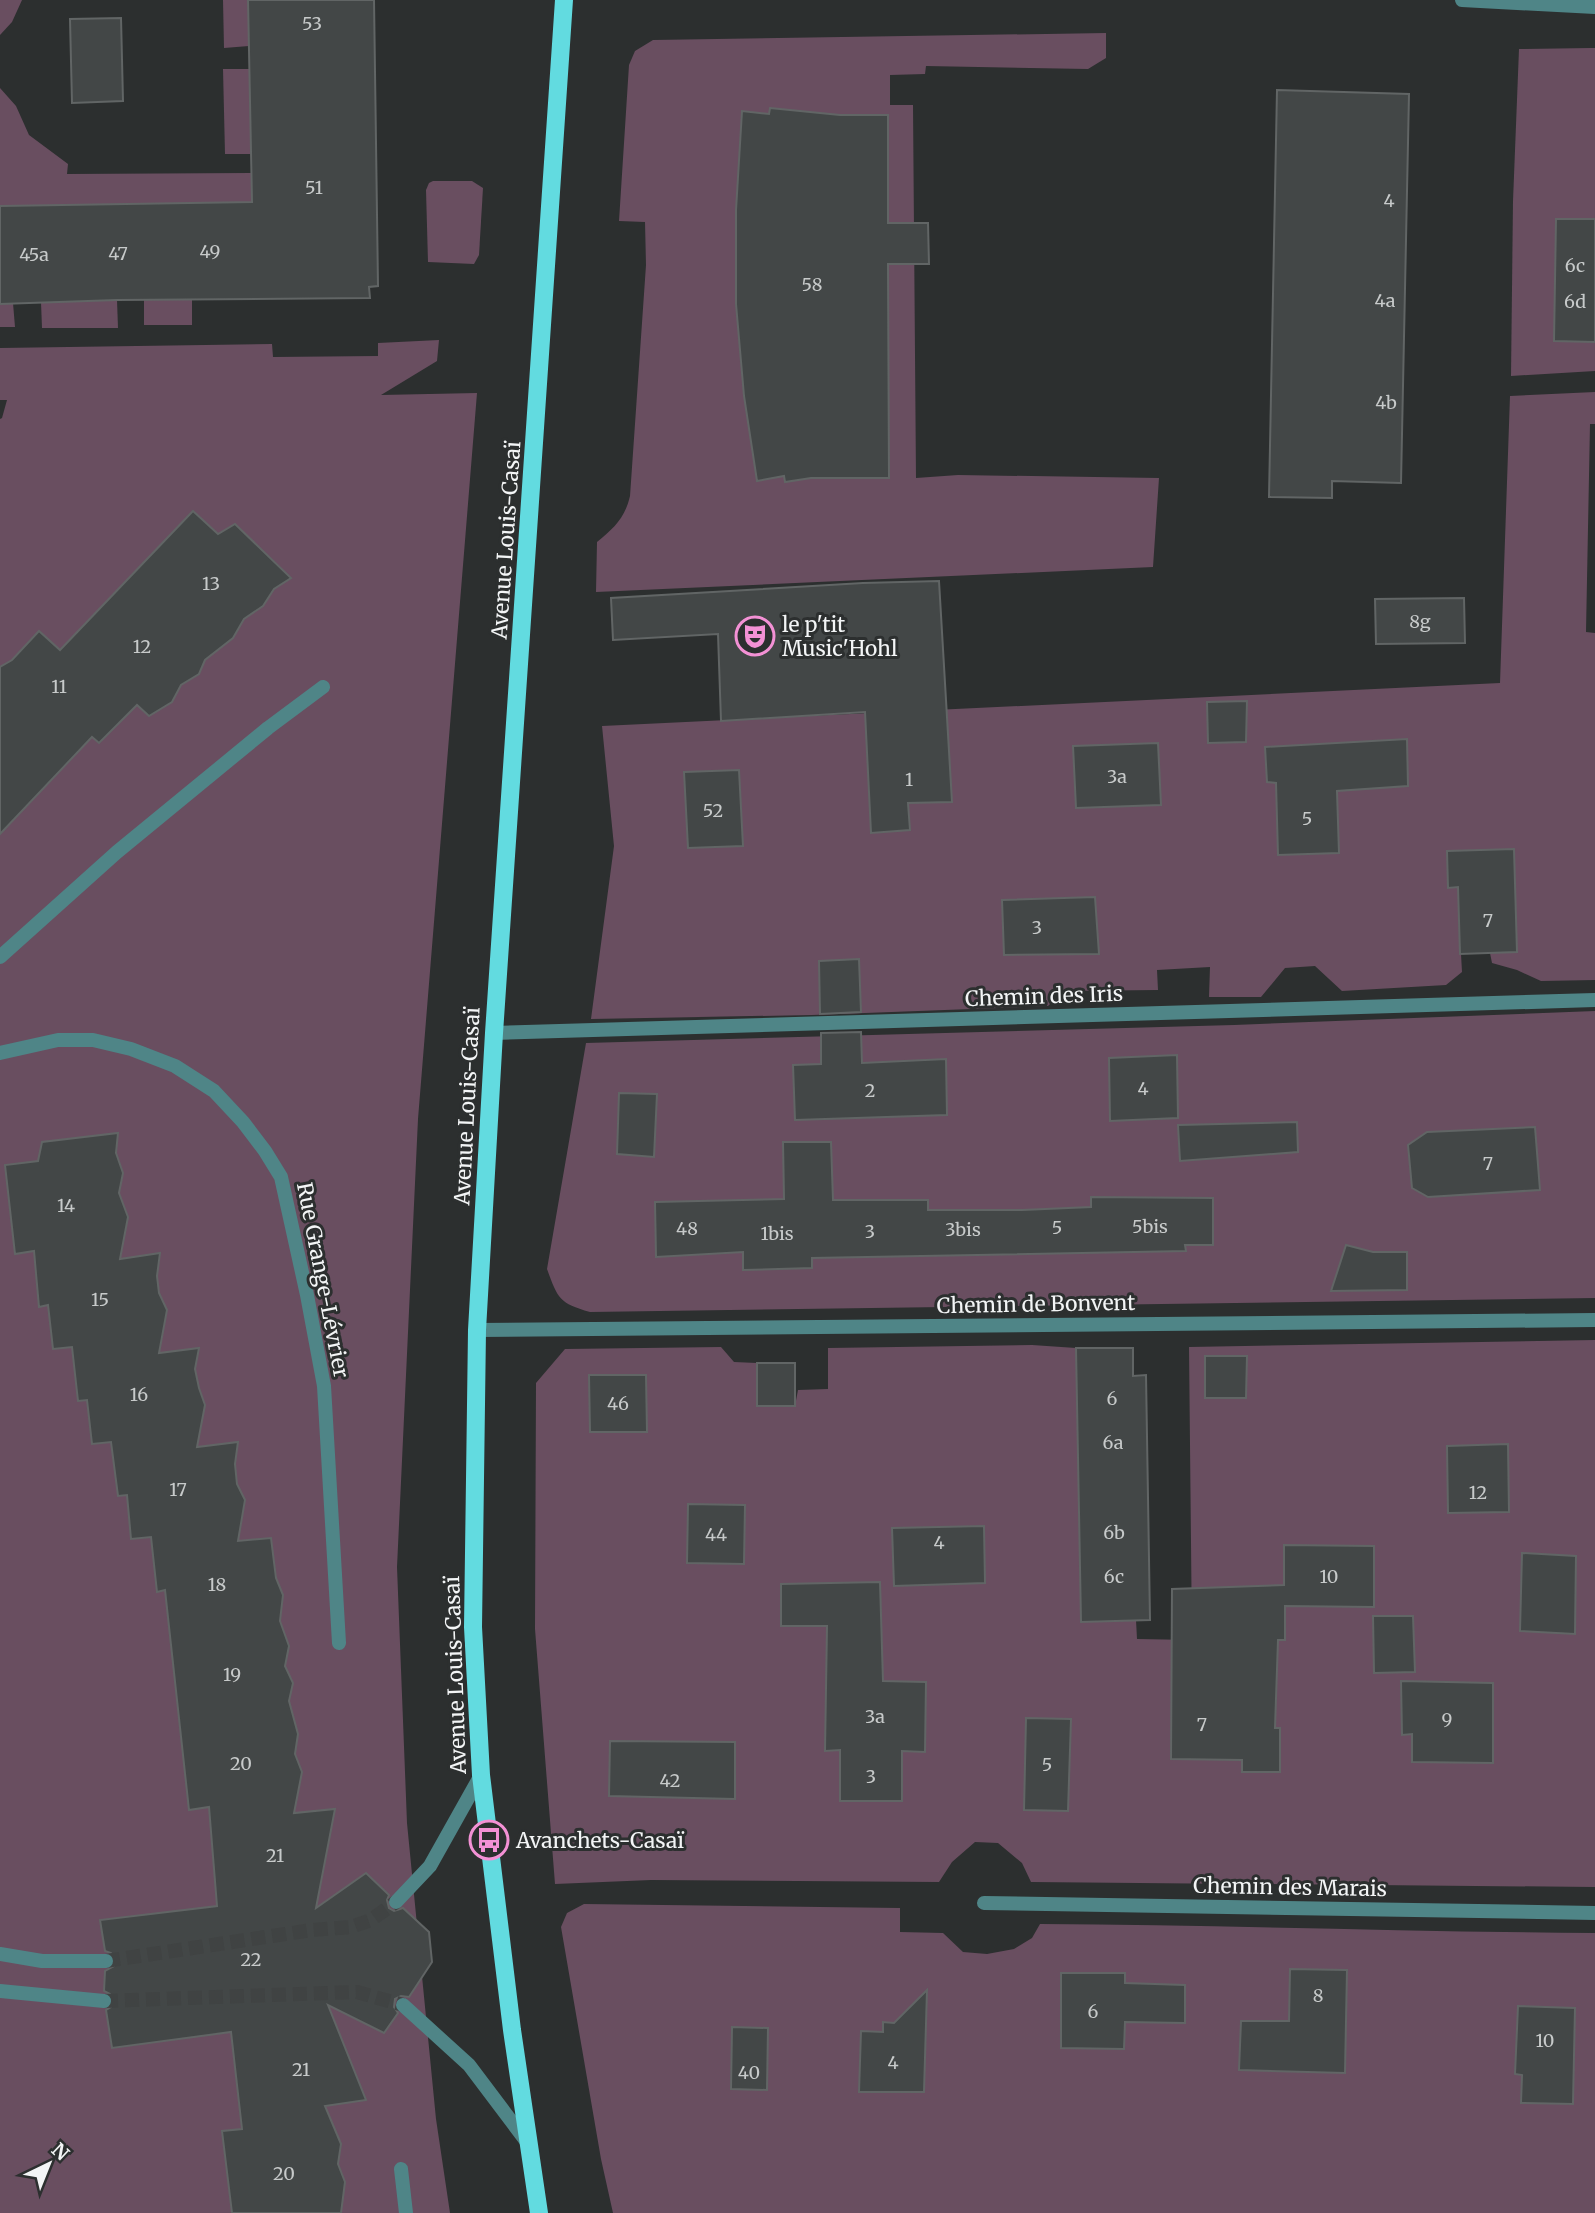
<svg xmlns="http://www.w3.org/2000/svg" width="1595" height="2213" font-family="Merriweather,serif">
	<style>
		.green { fill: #694e60 }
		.building { fill: #434747; stroke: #616565; stroke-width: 2 }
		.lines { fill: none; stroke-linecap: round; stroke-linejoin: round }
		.tertiary-tunnel { stroke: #404343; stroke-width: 14; stroke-dasharray: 14 7; stroke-linecap: butt }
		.minor { stroke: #4f8587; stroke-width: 14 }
		.tertiary { stroke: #4f8587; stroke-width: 14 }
		.primary { stroke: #62dbe0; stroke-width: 18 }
		.labels { text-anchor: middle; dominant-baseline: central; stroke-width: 6; stroke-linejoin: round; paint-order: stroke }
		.number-label { font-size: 18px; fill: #c7caca }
		.street-label { font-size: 21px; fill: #f3f5f6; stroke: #2c2f2f }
		.poi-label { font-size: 21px; fill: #f3f5f6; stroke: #2c2f2f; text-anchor: start }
	</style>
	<rect width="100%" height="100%" fill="#2c2f2f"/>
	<g class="green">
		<polygon points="0,0 22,0 12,22 0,35"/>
		<polygon points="223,0 248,0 249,46 224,48"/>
		<path d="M1106,33V58L1088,69L926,66L925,74L890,75V105H913L916,478L958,475L1159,478L1153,567L596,592L597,542C614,528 625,518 630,496L646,265L645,222L619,221L629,65L635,51L653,40Z"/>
		<polygon points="1591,48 1595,48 1595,371 1511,376 1513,201 1519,49"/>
		<polygon points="223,69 250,69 251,154 225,154"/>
		<polygon points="0,88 16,106 29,135 68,164 67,174 251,173 252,202 0,206"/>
		<polygon points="433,181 472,181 483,188 479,255 474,264 428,262 426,190 429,183"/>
		<polygon points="117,300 118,328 42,328 41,302"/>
		<rect x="144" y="300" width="48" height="25"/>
		<polygon points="13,303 15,327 0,327 0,304"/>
		<polygon points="439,340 437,361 381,395 477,393 418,1119 397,1567 407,1823 436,2119 450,2213 0,2213 0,419 2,418 7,400 0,400 0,348 272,344 273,357 378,356 378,343"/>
		<polygon points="1595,392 1595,424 1590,424 1586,632 1595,633 1595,980 1541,981 1517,970 1492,963 1490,953 1461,954 1462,972 1446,985 1342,991 1315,966 1285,968 1261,997 1209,997 1210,967 1157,970 1158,990 1063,991 1048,1006 812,1015 591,1019 614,846 602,726 1500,683 1510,396"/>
		<path d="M1595,1011V1298L590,1312C559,1303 558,1299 547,1269L586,1043L1234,1025Z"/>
		<polygon points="1595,1340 1595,1887 1031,1882 1022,1863 998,1843 975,1842 952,1862 939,1882 651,1880 555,1884 535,1629 536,1383 565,1349 721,1347 734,1362 757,1363 757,1406 795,1406 798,1390 828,1389 828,1348 1032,1345 1076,1348 1081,1622 1136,1620 1137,1639 1192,1640 1189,1347"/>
		<path d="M584,1904L900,1908V1932L943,1933L963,1952L987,1954L1014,1949L1032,1938L1040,1924C1225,1925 1410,1932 1595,1933V2213H613L601,2159L561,1927L567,1913Z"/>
	</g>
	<g class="building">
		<polygon points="248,0 374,0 378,286 369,287 370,298 117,300 0,304 0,206 252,202"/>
		<polygon points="121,18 123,101 72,103 70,19"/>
		<polygon points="1277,90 1409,94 1401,483 1332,481 1332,498 1269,497"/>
		<polygon points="770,108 840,115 888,115 888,223 928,223 929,264 888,264 889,478 811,478 785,482 784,476 757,481 744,396 736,304 736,210 742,111 769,114"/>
		<polygon points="1556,219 1595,219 1595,342 1554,341"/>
		<polygon points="193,511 218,534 235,524 291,578 274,589 263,606 244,619 233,638 205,660 199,674 181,685 172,702 149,716 137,705 99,743 92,737 0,834 0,667 12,660 39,631 60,650"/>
		<polygon points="939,581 952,802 908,803 910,830 871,833 865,712 721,721 718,634 613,640 611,598 863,583"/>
		<polygon points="1464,598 1465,643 1376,644 1375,599"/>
		<polygon points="1247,701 1246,742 1208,743 1207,702"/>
		<polygon points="1407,739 1408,786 1337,791 1339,853 1278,855 1276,783 1267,782 1265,747"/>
		<polygon points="1158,743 1161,805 1076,808 1073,746"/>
		<polygon points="739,770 743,846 688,848 684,772"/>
		<polygon points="1514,849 1517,952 1460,954 1458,887 1448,888 1447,851"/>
		<polygon points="1095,897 1099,954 1004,955 1002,900"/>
		<polygon points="859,959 861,1012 820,1014 819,961"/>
		<polygon points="861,1032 862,1063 946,1059 947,1115 795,1120 793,1065 821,1064 821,1033"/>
		<polygon points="1177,1055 1178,1118 1110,1121 1109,1058"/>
		<polygon points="619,1093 657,1094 654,1157 617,1154"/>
		<polygon points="1297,1122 1298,1152 1180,1161 1178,1125"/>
		<polygon points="1535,1127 1540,1190 1428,1197 1412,1188 1408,1145 1427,1132"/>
		<polygon points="118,1133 116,1153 123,1173 119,1193 128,1217 120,1259 160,1253 157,1276 159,1293 167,1310 159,1353 199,1348 195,1369 199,1388 205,1405 197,1447 238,1442 235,1464 237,1484 245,1500 238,1541 271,1538 276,1578 283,1595 280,1621 289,1646 285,1666 293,1683 289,1701 298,1734 295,1754 302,1772 294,1813 335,1809 316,1908 366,1873 389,1895 387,1900 389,1908 394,1911 403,1908 429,1932 432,1962 409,1997 401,1996 395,1999 394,2007 398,2013 384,2033 328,2005 366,2100 325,2106 341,2144 338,2164 345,2182 341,2213 232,2213 222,2131 242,2129 231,2032 112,2048 106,2010 111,2007 114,2001 110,1994 104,1991 105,1971 114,1966 116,1960 111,1953 105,1951 100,1920 217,1906 209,1807 189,1810 165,1590 157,1592 151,1537 131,1539 127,1495 118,1496 111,1442 92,1444 87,1400 78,1401 72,1347 53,1349 48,1305 39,1307 34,1251 15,1254 5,1165 38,1161 42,1142"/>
		<polygon points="783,1142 831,1142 833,1200 928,1200 928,1210 1022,1210 1091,1207 1091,1197 1213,1198 1213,1245 1185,1245 1186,1251 812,1258 812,1268 743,1270 743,1252 656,1257 655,1202 784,1199"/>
		<polygon points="1346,1245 1373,1252 1407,1252 1407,1290 1331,1291"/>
		<polygon points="1076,1348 1133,1348 1133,1376 1146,1375 1150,1620 1081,1622"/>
		<polygon points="1205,1356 1247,1356 1246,1398 1205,1398"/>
		<rect x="757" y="1363" width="38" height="43"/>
		<polygon points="589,1375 646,1375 647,1432 590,1432"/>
		<polygon points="1508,1444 1509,1512 1448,1513 1447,1446"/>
		<polygon points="688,1504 745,1505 744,1564 687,1563"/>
		<polygon points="984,1526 985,1583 894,1586 892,1528"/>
		<polygon points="1284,1545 1374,1546 1374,1607 1285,1606 1285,1640 1278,1640 1275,1728 1280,1728 1280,1772 1242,1772 1242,1760 1171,1759 1172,1589 1284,1585"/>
		<polygon points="1522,1553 1576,1556 1575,1634 1520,1631"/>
		<polygon points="880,1582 883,1681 926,1682 925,1752 902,1751 902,1801 840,1801 840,1750 825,1751 827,1626 781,1626 781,1584"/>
		<polygon points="1373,1616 1413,1616 1415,1672 1374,1673"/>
		<polygon points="1401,1681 1493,1683 1493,1763 1412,1762 1412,1734 1402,1735"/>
		<polygon points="1026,1718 1071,1719 1068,1811 1024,1810"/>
		<polygon points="610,1741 735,1742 735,1799 609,1796"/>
		<polygon points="1290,1969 1347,1970 1345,2073 1239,2070 1241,2021 1289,2021"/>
		<polygon points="1061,1973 1125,1973 1125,1983 1185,1985 1185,2023 1125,2022 1124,2049 1061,2048"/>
		<polygon points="927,1990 924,2092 859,2092 861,2031 883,2032 883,2022 894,2023"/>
		<polygon points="1518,2006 1575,2008 1573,2104 1521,2103 1522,2075 1515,2074"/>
		<polygon points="732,2027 768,2028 767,2090 731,2089"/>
	</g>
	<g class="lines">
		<g class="tertiary-tunnel">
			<polyline points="106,1961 312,1930 351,1927 371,1920 396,1902"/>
			<polyline points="104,2001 357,1992 403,2005"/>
		</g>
		<g class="minor">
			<polyline points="0,957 117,852 268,728 323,687"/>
			<polyline points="494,1033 1595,1000"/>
			<polyline points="0,1053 58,1040 93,1040 131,1049 175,1066 214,1091 243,1122 265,1151 281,1177 307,1295 324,1386 339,1643"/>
			<polyline points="477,1330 1595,1320"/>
			<polyline points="984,1903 1595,1913"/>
			<polyline points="401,2169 406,2213"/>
		</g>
		<g class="tertiary">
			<polyline points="1462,0 1595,7"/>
			<polyline points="396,1902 430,1866 481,1775"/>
			<polyline points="0,1954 42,1961 106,1961"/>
			<polyline points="0,1991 104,2001"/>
			<polyline points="403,2005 469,2065 527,2142"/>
		</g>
		<polyline class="primary" points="539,2213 512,2030 481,1775 473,1627 477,1330 494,1033 564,0"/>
	</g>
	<defs>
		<symbol id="theatre-ring" viewBox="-11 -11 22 22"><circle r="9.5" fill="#2c2f2f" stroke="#f391d5" stroke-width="1.5"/><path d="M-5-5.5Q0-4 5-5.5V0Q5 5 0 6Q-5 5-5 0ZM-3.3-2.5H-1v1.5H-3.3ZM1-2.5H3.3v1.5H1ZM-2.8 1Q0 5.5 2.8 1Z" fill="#f391d5"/></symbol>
		<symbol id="bus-ring" viewBox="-11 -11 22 22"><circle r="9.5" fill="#2c2f2f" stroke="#f391d5" stroke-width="1.5"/><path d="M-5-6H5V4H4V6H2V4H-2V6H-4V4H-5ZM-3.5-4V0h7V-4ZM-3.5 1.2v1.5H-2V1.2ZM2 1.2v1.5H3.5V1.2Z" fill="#f391d5"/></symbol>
	</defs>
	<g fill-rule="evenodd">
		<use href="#theatre-ring" x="733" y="614" width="44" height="44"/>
		<use href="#bus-ring" x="467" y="1818" width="44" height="44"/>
	</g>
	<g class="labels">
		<g class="number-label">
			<text x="312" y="23">53</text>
			<text x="314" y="187">51</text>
			<text x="1389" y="200">4</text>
			<text x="210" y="251">49</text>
			<text x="118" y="253">47</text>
			<text x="34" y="254">45a</text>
			<text x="1575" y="265">6c</text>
			<text x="812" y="284">58</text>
			<text x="1385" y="300">4a</text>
			<text x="1575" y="301">6d</text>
			<text x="1386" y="402">4b</text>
			<text x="211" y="583">13</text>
			<text x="1420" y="621">8g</text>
			<text x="142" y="646">12</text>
			<text x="59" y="686">11</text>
			<text x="1117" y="776">3a</text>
			<text x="909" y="779">1</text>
			<text x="713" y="810">52</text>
			<text x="1307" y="818">5</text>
			<text x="1488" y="920">7</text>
			<text x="1037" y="927">3</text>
			<text x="1143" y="1088">4</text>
			<text x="870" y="1090">2</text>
			<text x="1488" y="1163">7</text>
			<text x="66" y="1205">14</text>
			<text x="1150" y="1226">5bis</text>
			<text x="1057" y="1227">5</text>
			<text x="687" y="1228">48</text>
			<text x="963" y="1229">3bis</text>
			<text x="870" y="1231">3</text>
			<text x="777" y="1233">1bis</text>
			<text x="100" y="1299">15</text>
			<text x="139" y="1394">16</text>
			<text x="1112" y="1398">6</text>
			<text x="618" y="1403">46</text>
			<text x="1113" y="1442">6a</text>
			<text x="178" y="1489">17</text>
			<text x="1478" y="1492">12</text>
			<text x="1114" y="1532">6b</text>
			<text x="716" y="1534">44</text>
			<text x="939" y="1542">4</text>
			<text x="1114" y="1576">6c</text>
			<text x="1329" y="1576">10</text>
			<text x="217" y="1584">18</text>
			<text x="232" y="1674">19</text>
			<text x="875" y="1716">3a</text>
			<text x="1447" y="1719">9</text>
			<text x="1202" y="1724">7</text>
			<text x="241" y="1763">20</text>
			<text x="1047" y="1764">5</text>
			<text x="871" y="1776">3</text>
			<text x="670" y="1780">42</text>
			<text x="275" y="1855">21</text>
			<text x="251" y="1959">22</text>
			<text x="1318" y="1995">8</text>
			<text x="1093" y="2011">6</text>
			<text x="1545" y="2040">10</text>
			<text x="893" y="2062">4</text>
			<text x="301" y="2069">21</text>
			<text x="749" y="2072">40</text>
			<text x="284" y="2173">20</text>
		</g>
		<g class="street-label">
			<text transform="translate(506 540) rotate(-86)">Avenue Louis-Casaï</text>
			<text transform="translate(1044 996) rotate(-2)">Chemin des Iris</text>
			<text transform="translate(467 1106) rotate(-87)">Avenue Louis-Casaï</text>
			<text transform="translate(323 1280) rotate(79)">Rue Grange-Lévrier</text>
			<text transform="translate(1036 1304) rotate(-1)">Chemin de Bonvent</text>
			<text transform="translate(455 1675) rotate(-92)">Avenue Louis-Casaï</text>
			<text transform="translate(1290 1887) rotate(1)">Chemin des Marais</text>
		</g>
		<g class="poi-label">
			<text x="782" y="624">le p'tit<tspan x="782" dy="24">Music'Hohl</tspan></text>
			<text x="516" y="1840">Avanchets-Casaï</text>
		</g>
	</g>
	<g transform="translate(49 2164) rotate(43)" stroke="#2c2f2f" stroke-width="5" paint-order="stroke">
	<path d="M0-5L12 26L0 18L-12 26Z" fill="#f3f5f6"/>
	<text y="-10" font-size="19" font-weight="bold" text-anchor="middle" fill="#f3f5f6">N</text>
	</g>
</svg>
